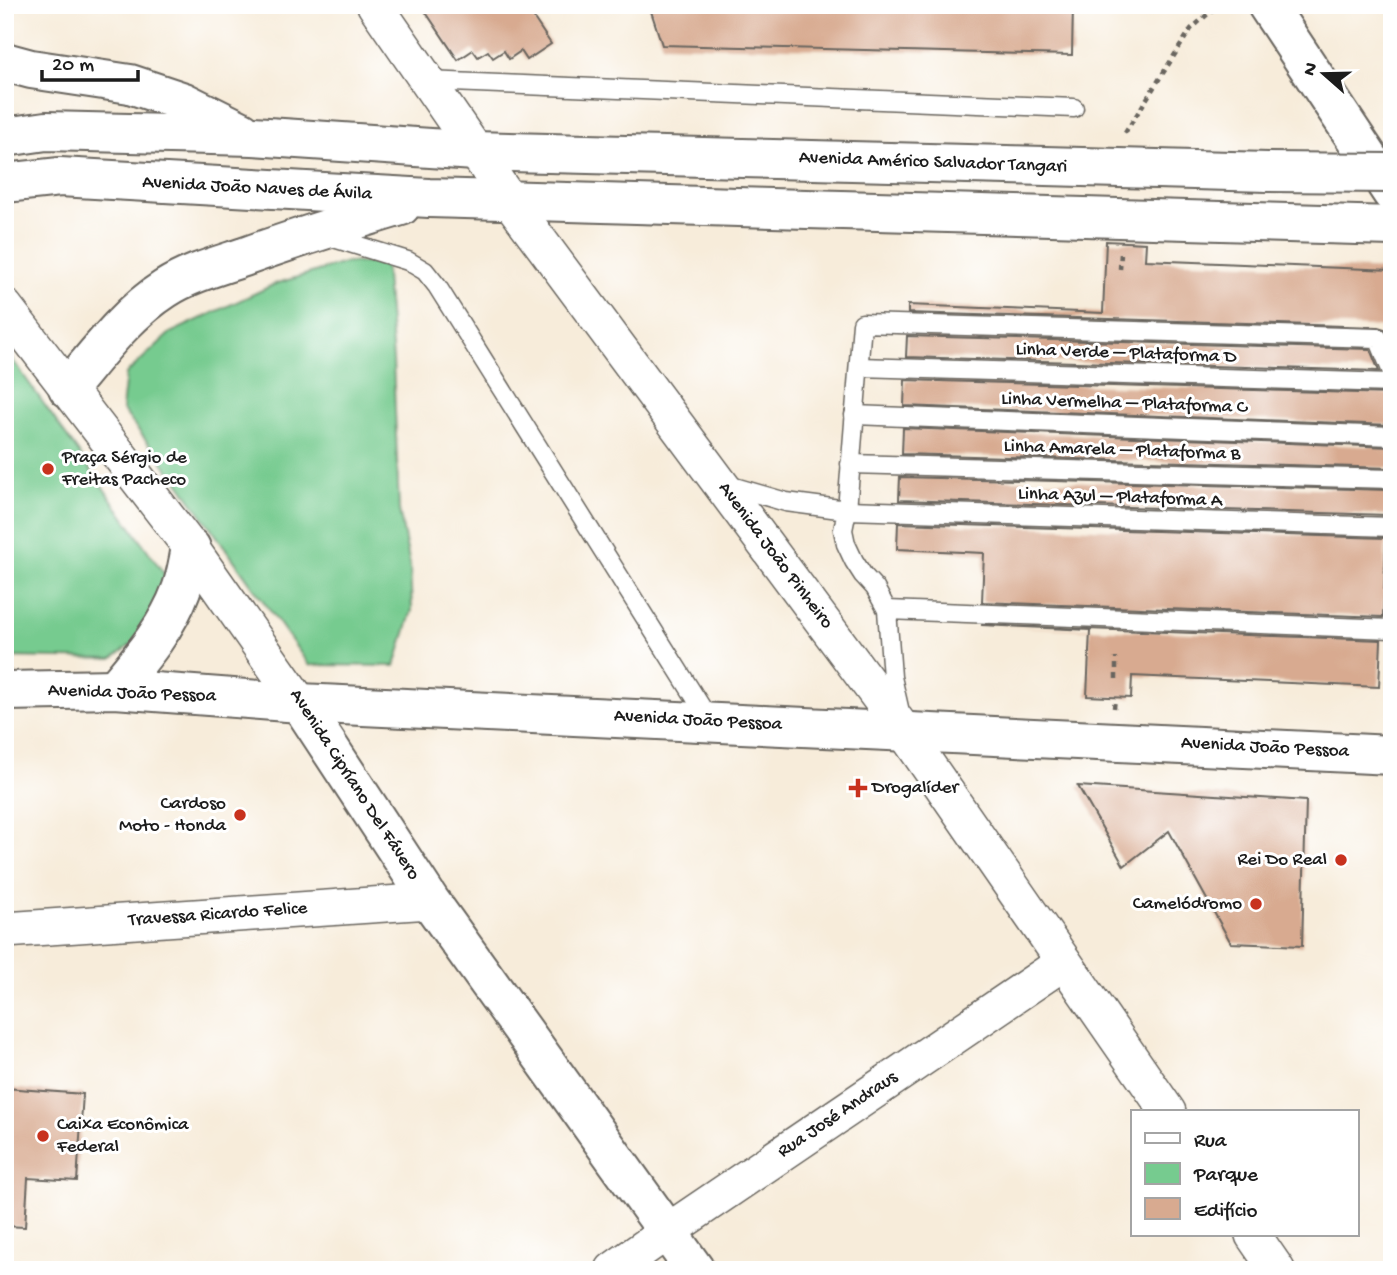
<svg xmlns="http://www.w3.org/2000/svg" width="1397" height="1275" font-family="'Gochi Hand',sans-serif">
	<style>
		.green { fill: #76cb8f; stroke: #497456; stroke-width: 2 }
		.building { fill: #d8aa90 }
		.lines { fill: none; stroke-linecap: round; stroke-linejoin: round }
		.lane-casing { stroke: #69655e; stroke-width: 21 }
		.street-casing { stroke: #69655e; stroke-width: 38 }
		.secondary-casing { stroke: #69655e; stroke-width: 42 }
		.path { stroke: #69655e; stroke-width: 4.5; stroke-dasharray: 5 5; stroke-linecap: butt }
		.lane { stroke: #fff; stroke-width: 18 }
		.street { stroke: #fff; stroke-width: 35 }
		.secondary { stroke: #fff; stroke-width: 38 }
		.secondary-bridge-casing { stroke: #69655e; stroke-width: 42; stroke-linecap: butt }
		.secondary-bridge { stroke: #fff; stroke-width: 38 }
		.poi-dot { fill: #c8321e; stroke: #fff; stroke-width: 2.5 }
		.labels { text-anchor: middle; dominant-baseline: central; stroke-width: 6; stroke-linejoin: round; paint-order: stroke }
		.street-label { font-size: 19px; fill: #1c1c1c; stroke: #fff }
		.poi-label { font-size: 19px; fill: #1c1c1c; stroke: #fff; text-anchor: start }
	</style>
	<rect width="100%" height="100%" fill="#fff"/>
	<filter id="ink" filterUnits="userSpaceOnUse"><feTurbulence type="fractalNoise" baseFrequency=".0143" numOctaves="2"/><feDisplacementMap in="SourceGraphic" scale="14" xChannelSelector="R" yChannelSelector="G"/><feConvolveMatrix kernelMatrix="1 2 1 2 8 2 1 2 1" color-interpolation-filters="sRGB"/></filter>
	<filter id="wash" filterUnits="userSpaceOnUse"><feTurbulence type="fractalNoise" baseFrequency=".00686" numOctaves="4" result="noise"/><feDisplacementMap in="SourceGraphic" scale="28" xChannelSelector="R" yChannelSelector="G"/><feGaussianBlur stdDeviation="1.57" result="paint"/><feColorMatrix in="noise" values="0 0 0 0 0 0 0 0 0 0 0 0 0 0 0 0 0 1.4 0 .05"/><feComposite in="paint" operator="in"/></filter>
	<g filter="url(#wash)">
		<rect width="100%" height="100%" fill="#f7ecda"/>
		<g class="green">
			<polygon points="347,262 385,264 393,360 399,510 410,565 412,610 395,666 309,665 178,482 122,409 126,374 170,333 275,284"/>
			<polygon points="5,349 175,589 147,633 112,659 5,657"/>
		</g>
		<g id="blocks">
			<g class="building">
				<polygon points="421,5 525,5 551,44 527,60 521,51 509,59 504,51 493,58 488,51 478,57 473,50 458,60"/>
				<polygon points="649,5 1073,5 1072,55 662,45"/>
				<polygon points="1106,241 1146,243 1145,260 1392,270 1392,342 1385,329 1378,327 908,313 908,305 1103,313"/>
				<polygon points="907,336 1370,349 1379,371 906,357"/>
				<polygon points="905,380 1392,394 1392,425 904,406"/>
				<polygon points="903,428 1392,447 1392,453 1391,468 902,454"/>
				<polygon points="900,477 1389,490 1388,515 899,500"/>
				<polygon points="898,523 1386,538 1383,617 982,602 984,553 897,549"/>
				<polygon points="981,625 1381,640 1379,687 1132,676 1131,698 1087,696 1090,630"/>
				<polygon points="1078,786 1306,801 1302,946 1231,943 1169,831 1124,866"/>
				<polygon points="5,1088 83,1094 77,1181 28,1178 25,1227 5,1226"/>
			</g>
		</g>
	</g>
	<g filter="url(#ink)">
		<use href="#blocks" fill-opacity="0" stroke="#69655e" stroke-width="2"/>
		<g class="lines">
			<defs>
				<g id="lane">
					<polyline points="427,81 1074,108"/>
					<polyline points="327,236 408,261 425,271 437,286 710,721"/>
					<polyline points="859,367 1392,383"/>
					<polyline points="854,415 1392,436"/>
					<polyline points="850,464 1392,479"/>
					<polyline points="724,484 786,502 847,510 1392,527"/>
					<polyline points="887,610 1392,629"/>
					<polyline points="900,712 892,677 887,610 875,588 863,575 854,561 846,544 843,530 847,510 862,323 1378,338 1392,372"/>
				</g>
				<g id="street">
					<polyline points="375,5 510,201 904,731 1168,1112"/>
					<polyline points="5,307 191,548 300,703"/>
					<polyline points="5,930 430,901"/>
					<polyline points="1253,1235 1277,1270"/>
					<polyline points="613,1270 668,1231 1064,962"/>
				</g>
				<g id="secondary">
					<polyline points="1267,5 1392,193"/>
					<polyline points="5,62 31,69 130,84 184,102 242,131"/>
					<polyline points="5,137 46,131 253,136 475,151 1268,172"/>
					<polyline points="5,183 60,177 429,198 1392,226"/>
					<path d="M68,388C97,354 126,314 165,289C188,274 217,266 244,257C296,238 348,222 401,206"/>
					<path d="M115,689C141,658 167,628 181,590C186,577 188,562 191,548"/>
					<polyline points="5,691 115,689 300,703 1392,755"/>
					<polyline points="300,703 430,901 695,1270"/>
				</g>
			</defs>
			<use href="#lane" class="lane-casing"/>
			<use href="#street" class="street-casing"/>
			<use href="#secondary" class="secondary-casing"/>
			<g class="path">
				<polyline points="1125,133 1191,29 1218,5"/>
				<polyline points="1120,269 1121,253"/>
				<polyline points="1116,679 1116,658"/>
				<polyline points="1114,708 1115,697"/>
			</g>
			<use href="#lane" class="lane"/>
			<use href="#street" class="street"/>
			<use href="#secondary" class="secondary"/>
			<defs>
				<polyline id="secondary-bridge" points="1268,172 1392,173"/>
			</defs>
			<use href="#secondary-bridge" class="secondary-bridge-casing"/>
			<use href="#secondary-bridge" class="secondary-bridge"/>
		</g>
	</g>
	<g class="poi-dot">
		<circle cx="48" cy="469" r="7"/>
		<path d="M854.5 777.5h7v7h7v7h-7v7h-7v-7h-7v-7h7z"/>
		<circle cx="240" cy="815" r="7"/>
		<circle cx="1341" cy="860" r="7"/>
		<circle cx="1256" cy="904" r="7"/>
		<circle cx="43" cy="1136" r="7"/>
	</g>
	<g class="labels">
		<g class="street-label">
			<text transform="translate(933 163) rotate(2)">Avenida Américo Salvador Tangari</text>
			<text transform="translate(257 189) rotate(3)">Avenida João Naves de Ávila</text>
			<text transform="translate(1126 354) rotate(2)">Linha Verde – Plataforma D</text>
			<text transform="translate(1124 404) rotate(2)">Linha Vermelha – Plataforma C</text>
			<text transform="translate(1122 451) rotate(2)">Linha Amarela – Plataforma B</text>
			<text transform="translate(1120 498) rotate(2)">Linha Azul – Plataforma A</text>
			<text transform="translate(775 556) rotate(53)">Avenida João Pinheiro</text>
			<text transform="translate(132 694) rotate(2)">Avenida João Pessoa</text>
			<text transform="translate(698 721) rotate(3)">Avenida João Pessoa</text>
			<text transform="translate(1265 748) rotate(3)">Avenida João Pessoa</text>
			<text transform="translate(354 785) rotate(57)">Avenida Cipríano Del Fávero</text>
			<text transform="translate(218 915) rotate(-4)">Travessa Ricardo Felice</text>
			<text transform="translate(838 1115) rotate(-34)">Rua José Andraus</text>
		</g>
		<g class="poi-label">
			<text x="62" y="458">Praça Sérgio de<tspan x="62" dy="22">Freitas Pacheco</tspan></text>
			<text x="872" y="788">Drogalíder</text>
			<text x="226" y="804" text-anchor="end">Cardoso<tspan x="226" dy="22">Moto - Honda</tspan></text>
			<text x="1327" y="860" text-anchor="end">Rei Do Real</text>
			<text x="1242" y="904" text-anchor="end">Camelódromo</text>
			<text x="57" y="1125">Caixa Econômica<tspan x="57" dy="22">Federal</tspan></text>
		</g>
	</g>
	<rect width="1397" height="1275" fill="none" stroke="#fff" stroke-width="28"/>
	<rect x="1131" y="1110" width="228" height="126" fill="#ffffff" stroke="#a4a4a4" stroke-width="2"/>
	<rect x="1145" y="1133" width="35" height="10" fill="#ffffff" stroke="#a4a4a4" stroke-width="2"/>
	<text x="1194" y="1146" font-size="21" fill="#1c1c1c">Rua</text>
	<rect x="1145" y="1163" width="35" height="21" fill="#76cb8f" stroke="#a4a4a4" stroke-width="2"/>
	<text x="1194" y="1180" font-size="21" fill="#1c1c1c">Parque</text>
	<rect x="1145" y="1198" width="35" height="21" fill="#d8aa90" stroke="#a4a4a4" stroke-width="2"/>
	<text x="1194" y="1216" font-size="21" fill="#1c1c1c">Edifício</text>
	<g transform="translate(1324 74) rotate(290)" stroke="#ffffff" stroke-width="5" paint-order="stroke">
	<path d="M0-5L12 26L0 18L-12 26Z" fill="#1c1c1c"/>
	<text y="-10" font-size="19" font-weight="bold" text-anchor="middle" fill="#1c1c1c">N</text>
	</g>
	<path d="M42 70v10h96v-10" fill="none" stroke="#1c1c1c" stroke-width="3.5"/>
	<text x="52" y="70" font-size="21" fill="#1c1c1c" stroke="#ffffff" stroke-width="5" paint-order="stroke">20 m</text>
</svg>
